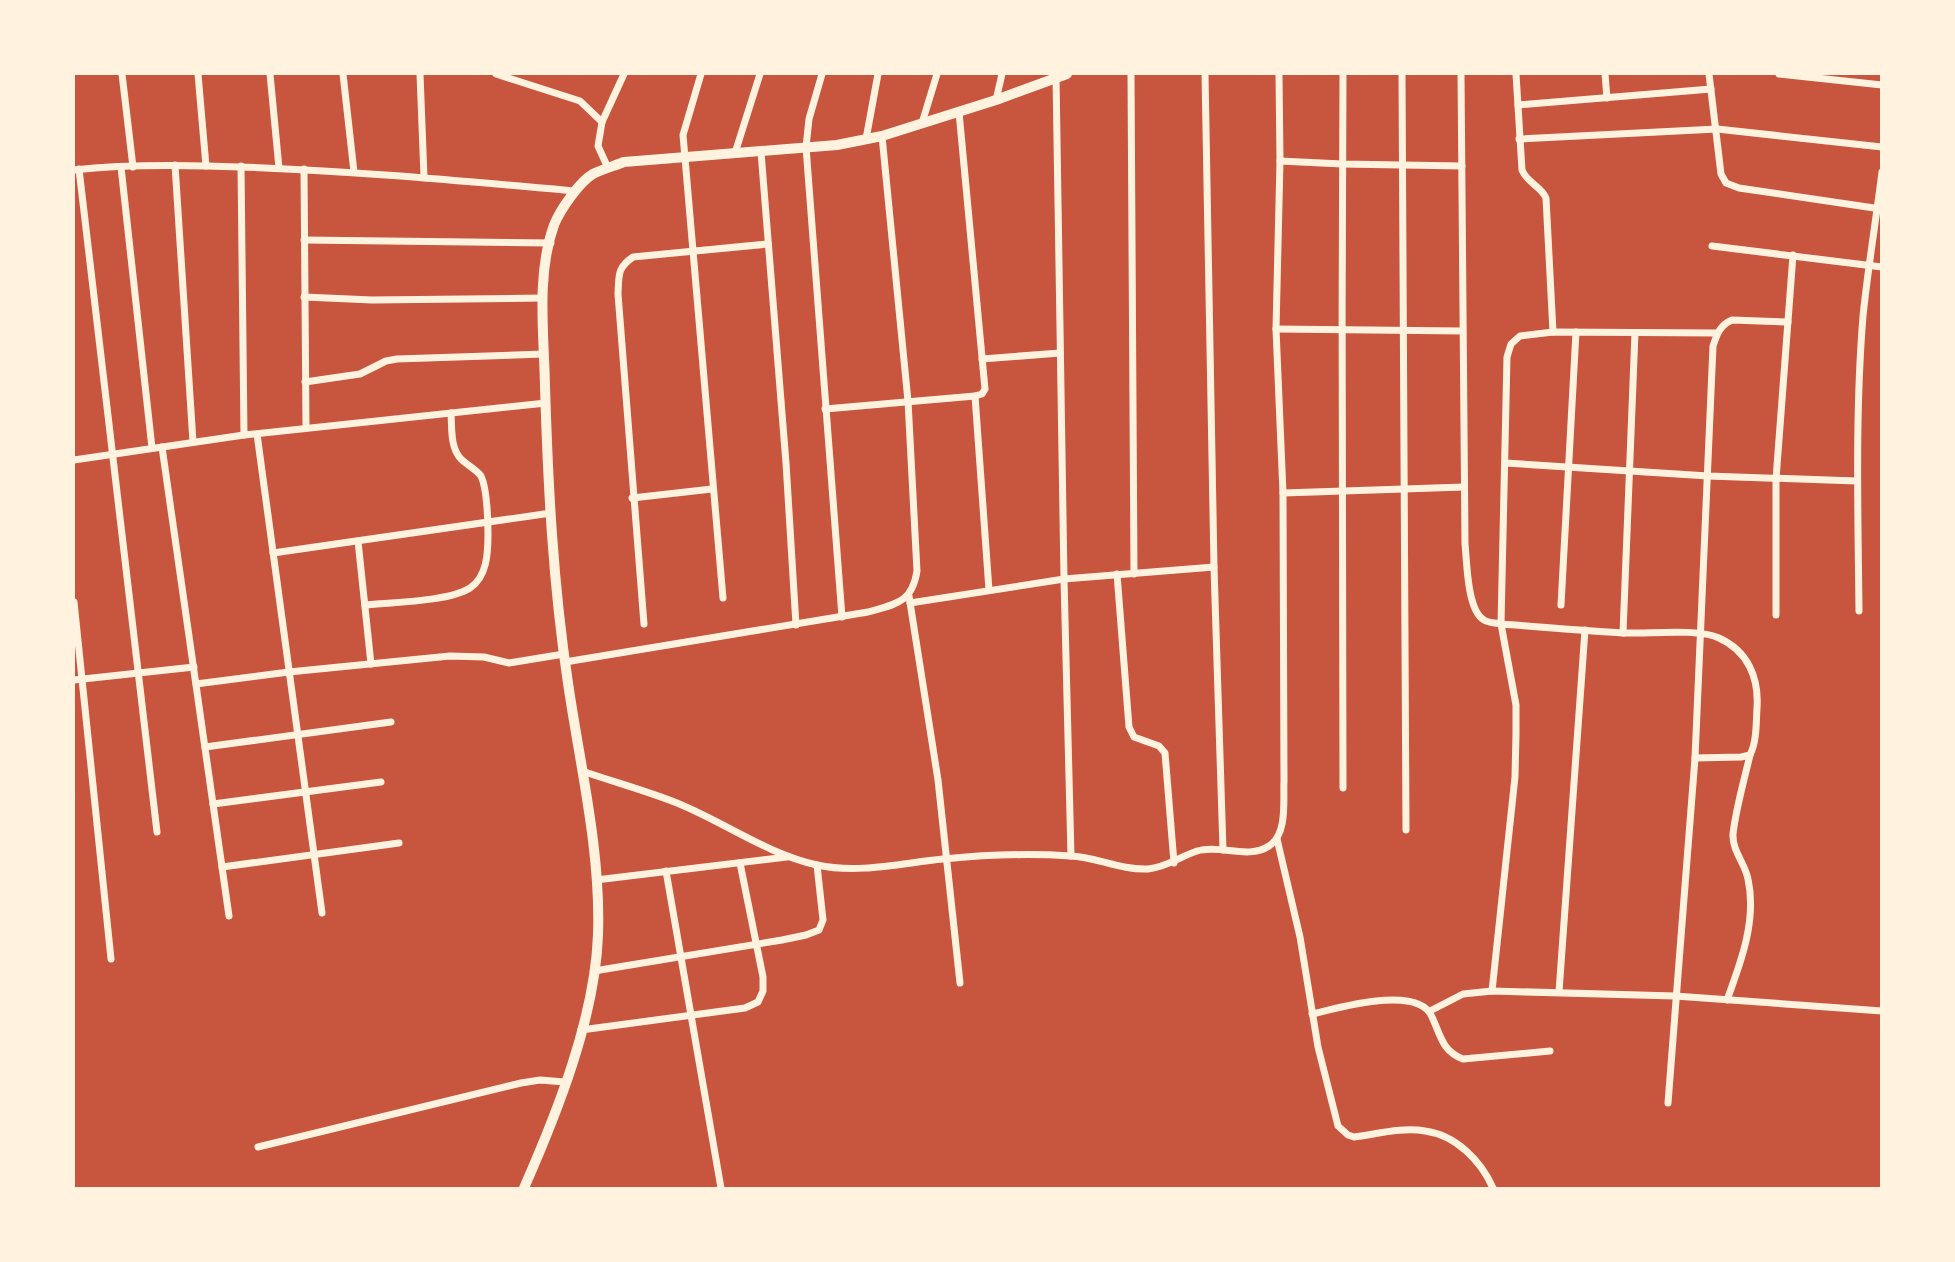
<svg xmlns="http://www.w3.org/2000/svg" width="1955" height="1262" font-family="Poppins,sans-serif">
	<style>
		.lines { fill: none; stroke-linecap: round; stroke-linejoin: round }
		.minor { stroke: #fff3e0; stroke-width: 7 }
		.secondary { stroke: #fff3e0; stroke-width: 10 }
	</style>
	<rect width="100%" height="100%" fill="#c8553d"/>
	<g class="lines">
		<g class="minor">
			<polyline points="122,74 133,167"/>
			<polyline points="198,74 206,166"/>
			<polyline points="270,74 279,168"/>
			<polyline points="343,74 354,172"/>
			<polyline points="420,74 424,177"/>
			<polyline points="496,74 580,101 602,122"/>
			<polyline points="701,74 683,135 723,598"/>
			<polyline points="822,74 809,119 806,147 842,617"/>
			<polyline points="1131,74 1134,574"/>
			<polyline points="1205,74 1214,567 1223,850"/>
			<path d="M1343,74C1341,312 1343,549 1343,788"/>
			<polyline points="1402,74 1406,830"/>
			<path d="M1461,74L1465,544C1467,562 1467,610 1484,620C1488,623 1496,623 1501,624C1542,627 1582,631 1623,633C1648,634 1698,628 1719,638C1748,651 1759,678 1757,708C1756,723 1757,741 1750,755L1741,757L1695,758"/>
			<path d="M1516,74L1522,170C1527,183 1541,186 1546,198L1553,332"/>
			<polyline points="1605,74 1607,98"/>
			<polyline points="1709,74 1721,174 1726,183 1739,188 1881,209"/>
			<polyline points="1779,74 1882,85"/>
			<polyline points="1056,76 1064,579 1071,856"/>
			<polyline points="996,100 1002,74"/>
			<polyline points="1518,105 1711,89"/>
			<polyline points="959,112 985,389 982,394 975,396 989,590"/>
			<polyline points="922,123 937,74"/>
			<polyline points="866,139 878,74"/>
			<polyline points="1519,139 1717,129 1882,147"/>
			<polyline points="761,152 786,463 796,625"/>
			<polyline points="735,153 760,74"/>
			<polyline points="1280,161 1342,164 1462,166"/>
			<polyline points="175,165 193,442"/>
			<polyline points="241,166 244,435"/>
			<polyline points="121,167 152,448"/>
			<polyline points="608,168 598,146 602,122 624,74"/>
			<polyline points="79,169 157,832"/>
			<polyline points="304,169 306,428"/>
			<path d="M74,170C118,165 163,165 207,166C330,169 452,180 575,191"/>
			<polyline points="304,240 551,243"/>
			<polyline points="1712,246 1882,267"/>
			<polyline points="304,297 372,300 543,298"/>
			<polyline points="1276,329 1462,331"/>
			<polyline points="982,359 1060,353"/>
			<polyline points="305,382 360,374 386,361 397,359 544,354"/>
			<polyline points="825,409 975,396"/>
			<polyline points="257,434 322,913"/>
			<polyline points="162,447 229,916"/>
			<polyline points="74,460 244,435 546,403"/>
			<polyline points="1505,463 1708,476 1857,481"/>
			<polyline points="1283,493 1464,487"/>
			<polyline points="632,498 712,489"/>
			<polyline points="358,541 371,664"/>
			<polyline points="273,553 551,513"/>
			<polyline points="1117,574 1129,727 1134,737 1159,746 1165,753 1174,863"/>
			<polyline points="909,596 938,780 960,983"/>
			<polyline points="74,602 111,959"/>
			<polyline points="910,603 1064,579 1214,567"/>
			<path d="M365,605C391,602 448,602 470,588C487,577 488,553 488,534C488,521 487,488 481,476C476,469 467,465 461,459C450,448 452,427 451,413"/>
			<polyline points="1561,605 1576,332"/>
			<path d="M1859,611C1858,513 1855,414 1863,316C1868,268 1876,220 1882,172"/>
			<polyline points="1776,615 1776,479 1793,255"/>
			<path d="M644,624L618,294C619,275 617,268 633,257L768,244"/>
			<polyline points="1623,633 1635,333"/>
			<path d="M565,662L868,612C896,604 912,603 917,571L908,401L882,136"/>
			<polyline points="74,680 194,667"/>
			<polyline points="196,684 289,672 450,656 484,657 509,663 564,654"/>
			<polyline points="205,747 391,722"/>
			<path d="M582,771C614,782 647,791 677,803C724,822 767,854 817,865C859,874 902,863 943,859C984,855 1029,853 1070,856C1097,857 1119,870 1148,869C1167,867 1179,857 1197,851C1220,844 1248,860 1269,846C1288,834 1283,800 1284,781L1283,493L1276,329L1280,161L1279,74"/>
			<polyline points="213,804 381,782"/>
			<path d="M1277,839L1300,937L1318,1047L1338,1126L1348,1135L1354,1137C1377,1134 1403,1127 1425,1131C1456,1135 1481,1161 1493,1188"/>
			<polyline points="222,867 399,843"/>
			<polyline points="666,871 721,1188"/>
			<polyline points="596,880 787,857"/>
			<polyline points="594,971 782,940 806,935 819,930 823,920 817,865"/>
			<polyline points="1492,991 1515,777 1516,734 1516,705 1501,624 1507,357 1511,344 1520,336 1553,332 1717,333"/>
			<polyline points="1559,992 1585,630"/>
			<path d="M1727,1000C1741,962 1757,920 1748,879C1745,863 1732,851 1733,834C1736,808 1744,781 1750,755"/>
			<polyline points="1430,1011 1463,994 1492,991 1675,996 1882,1011"/>
			<path d="M1312,1014C1338,1008 1419,984 1432,1017C1441,1036 1442,1051 1463,1059L1550,1051"/>
			<polyline points="581,1030 745,1008 758,1002 763,991 763,977 740,863"/>
			<path d="M1668,1103L1695,758L1713,346C1717,334 1720,325 1732,320L1788,322"/>
			<polyline points="258,1147 521,1083 540,1080 565,1082"/>
		</g>
		<path class="secondary" d="M524,1188C557,1113 595,1018 598,935C601,851 580,766 568,683C553,584 548,485 545,386C544,334 536,275 554,225C560,210 580,181 593,174C603,169 614,166 624,162L837,145L882,136L996,100L1067,74"/>
	</g>
	<rect width="1955" height="1262" fill="none" stroke="#fff3e0" stroke-width="150"/>
</svg>
